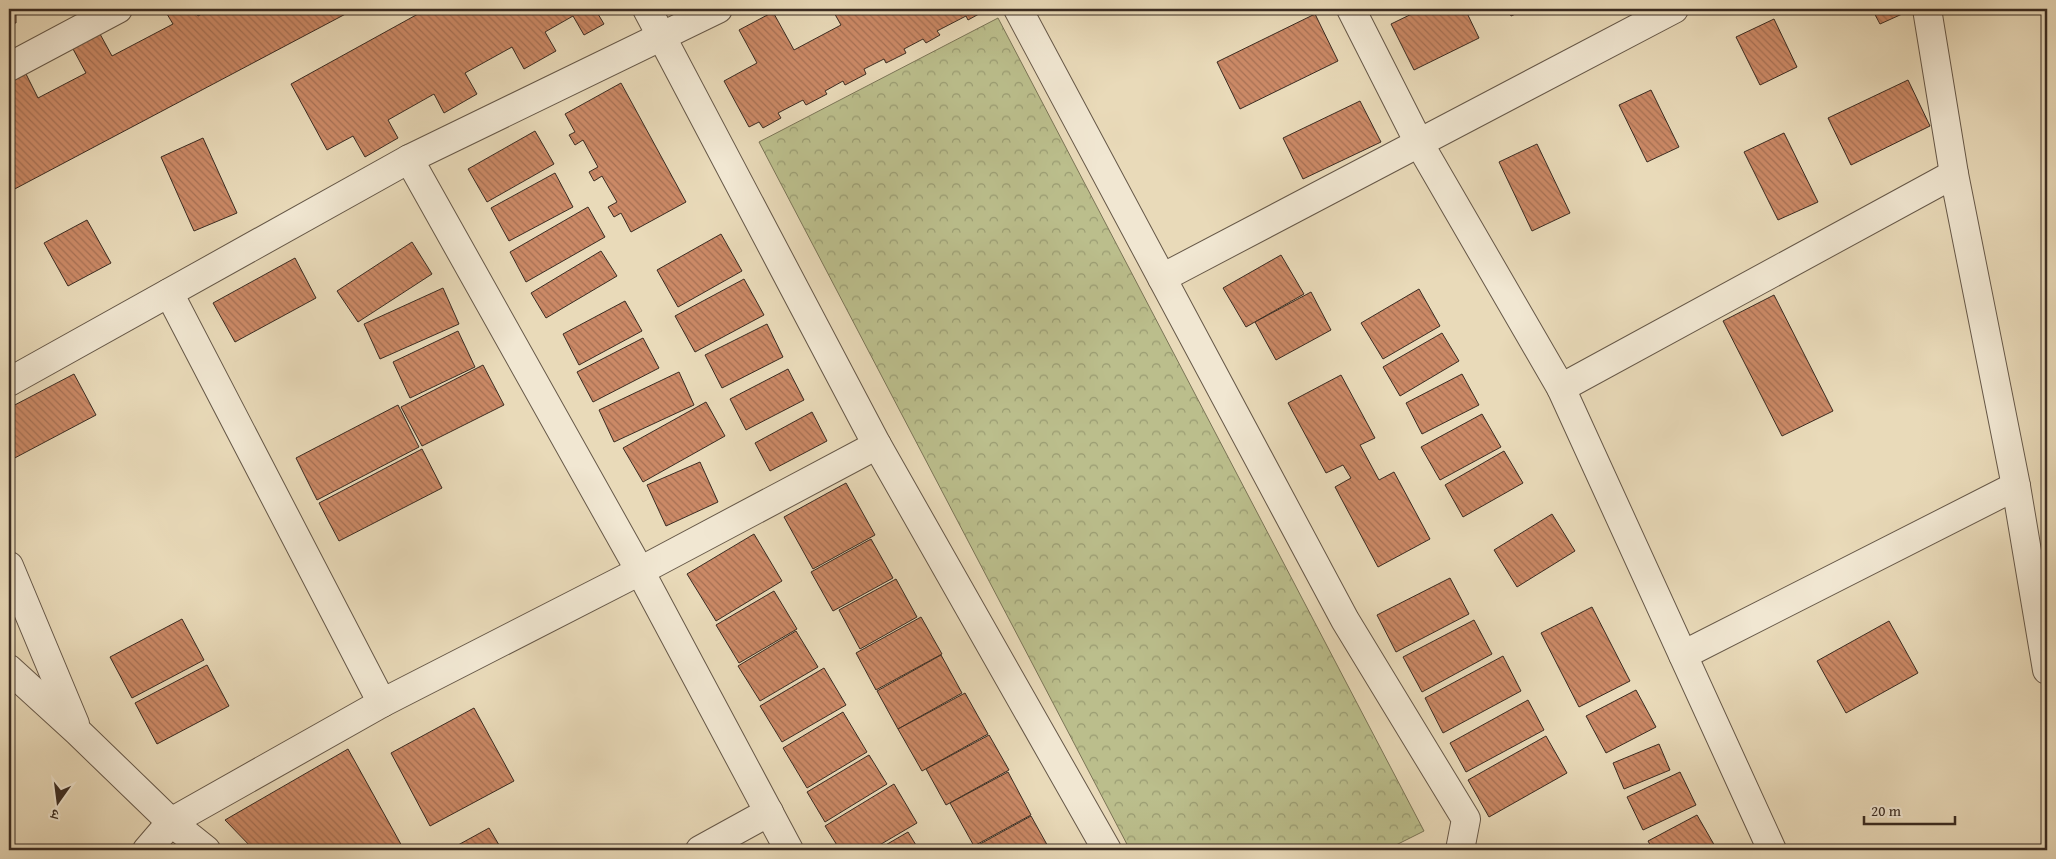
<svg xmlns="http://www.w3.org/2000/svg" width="2056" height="859" font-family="'Gentium Book Plus','Noto Serif Devanagari',serif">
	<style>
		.forest { fill: url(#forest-crowns); stroke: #7b7557 }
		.building { fill: url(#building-back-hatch); stroke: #3b2c22 }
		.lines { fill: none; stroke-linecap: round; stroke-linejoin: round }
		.minor-casing { stroke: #665848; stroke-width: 30 }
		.minor { stroke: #f1e7d2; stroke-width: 28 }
	</style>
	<defs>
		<pattern id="forest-crowns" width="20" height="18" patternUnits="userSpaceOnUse" patternTransform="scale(1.25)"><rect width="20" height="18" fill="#bbbe8c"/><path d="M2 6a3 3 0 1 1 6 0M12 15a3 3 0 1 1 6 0" fill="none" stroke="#999b72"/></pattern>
		<pattern id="building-back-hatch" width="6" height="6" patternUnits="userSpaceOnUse" patternTransform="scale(1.25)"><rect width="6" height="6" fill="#cb8966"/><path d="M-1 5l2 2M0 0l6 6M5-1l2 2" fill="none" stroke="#a67054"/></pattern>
	</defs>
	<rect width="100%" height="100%" fill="#e9dab9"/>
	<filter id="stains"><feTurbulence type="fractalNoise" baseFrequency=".004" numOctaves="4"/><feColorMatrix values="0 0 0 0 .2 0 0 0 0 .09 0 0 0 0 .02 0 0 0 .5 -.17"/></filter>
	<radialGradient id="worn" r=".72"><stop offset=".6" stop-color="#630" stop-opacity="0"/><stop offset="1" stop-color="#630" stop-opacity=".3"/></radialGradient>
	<polygon class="forest" points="998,18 1424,831 1386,850 1130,850 759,142"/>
	<g class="building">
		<polygon points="9,9 35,9 16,9 16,23 9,23"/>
		<polygon points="164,9 195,9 198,16 211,9 355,9 9,192 9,83 26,74 38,98 86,73 73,49 100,34 112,56 173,24"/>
		<polygon points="427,9 595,9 604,24 584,35 573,16 545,32 556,51 524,69 512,47 465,73 477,94 444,113 434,94 388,120 398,138 365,157 353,136 327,150 291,84"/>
		<polygon points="832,9 988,9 968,20 966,16 937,31 940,35 926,43 923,39 904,49 906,53 886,63 884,59 864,69 866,74 845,85 843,81 825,91 827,94 806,105 803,100 778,113 781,118 763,128 759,122 749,127 724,81 757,63 739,30 773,12 794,50 841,25"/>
		<polygon points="1422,9 1465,9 1479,38 1414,70 1391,24"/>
		<polygon points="1508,9 1527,9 1511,16"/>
		<polygon points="1872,9 1910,9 1911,10 1880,24"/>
		<polygon points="1315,14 1338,61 1240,109 1217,62"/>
		<polygon points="1774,19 1797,67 1760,85 1736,37"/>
		<polygon points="1908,80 1930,126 1851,165 1828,118"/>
		<polygon points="621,83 686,202 631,232 621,213 614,217 608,207 617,202 602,176 594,181 589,172 598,167 583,140 575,145 569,135 575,132 565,114"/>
		<polygon points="1651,90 1679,147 1647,162 1619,105"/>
		<polygon points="1360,101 1381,142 1303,179 1283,138"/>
		<polygon points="535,131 554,164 487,202 468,169"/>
		<polygon points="1784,133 1818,202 1778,220 1744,152"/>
		<polygon points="203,138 237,213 194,231 161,157"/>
		<polygon points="1537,144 1570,213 1532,231 1499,162"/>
		<polygon points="555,173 573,207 509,241 491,208"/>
		<polygon points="588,207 605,237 526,282 510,252"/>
		<polygon points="87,220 111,263 68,286 44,243"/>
		<polygon points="721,234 742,271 678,307 657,270"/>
		<polygon points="412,242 432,274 358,322 337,291"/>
		<polygon points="601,251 617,276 546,318 531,293"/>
		<polygon points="1281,255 1304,294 1246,327 1223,288"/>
		<polygon points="295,258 316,298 235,342 213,303"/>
		<polygon points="744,279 764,315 695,352 675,316"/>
		<polygon points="443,288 459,324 380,359 364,324"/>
		<polygon points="1419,289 1440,326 1383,359 1361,323"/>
		<polygon points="1311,292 1331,330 1276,360 1255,322"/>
		<polygon points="1774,295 1833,411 1782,436 1723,321"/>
		<polygon points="625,301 642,331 579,365 563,334"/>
		<polygon points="767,324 783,357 722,388 705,355"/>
		<polygon points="458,331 475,367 410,398 393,362"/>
		<polygon points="1442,333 1459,361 1400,396 1383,367"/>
		<polygon points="643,338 659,368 593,402 577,372"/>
		<polygon points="483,365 504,405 422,446 401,407"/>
		<polygon points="788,369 804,400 746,430 730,399"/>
		<polygon points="679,372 694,405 614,442 599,410"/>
		<polygon points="74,374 96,415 9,461 9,408"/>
		<polygon points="1462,374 1479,405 1422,434 1406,403"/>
		<polygon points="1341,375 1375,438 1360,445 1379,480 1394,472 1430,539 1378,567 1335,487 1351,478 1343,465 1326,473 1288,403"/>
		<polygon points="706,402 725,436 643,482 623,448"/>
		<polygon points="398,405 419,447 317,500 296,458"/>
		<polygon points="812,412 827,441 770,471 755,443"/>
		<polygon points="1482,414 1501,447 1440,480 1421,447"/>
		<polygon points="422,449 442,488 339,541 319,503"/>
		<polygon points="1504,451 1523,483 1463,517 1445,485"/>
		<polygon points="700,462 718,502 666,526 647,485"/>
		<polygon points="846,483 875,535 813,569 784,517"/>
		<polygon points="1552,514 1575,551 1517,587 1494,550"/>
		<polygon points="754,534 782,581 716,621 687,574"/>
		<polygon points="871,539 893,578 833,611 811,572"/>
		<polygon points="1450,578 1469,614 1396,652 1377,615"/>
		<polygon points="896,579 917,617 860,649 839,610"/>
		<polygon points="774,591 797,629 739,663 716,625"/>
		<polygon points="1592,607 1630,681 1579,707 1541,633"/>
		<polygon points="921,617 942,654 876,690 856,653"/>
		<polygon points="182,619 204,660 132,698 110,657"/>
		<polygon points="1474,620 1492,654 1422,692 1403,657"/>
		<polygon points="1889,621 1918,673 1846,713 1817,661"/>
		<polygon points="796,631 818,667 760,701 738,666"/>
		<polygon points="941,655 962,693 898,729 877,691"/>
		<polygon points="1503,656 1521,691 1443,733 1425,698"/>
		<polygon points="207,665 229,706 157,744 135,703"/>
		<polygon points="824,668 846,705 782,742 760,706"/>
		<polygon points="1636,690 1656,727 1606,753 1586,716"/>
		<polygon points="965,693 988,734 922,771 898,729"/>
		<polygon points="1528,700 1544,730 1466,772 1450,743"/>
		<polygon points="474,708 514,781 430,826 391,753"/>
		<polygon points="843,712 867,752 807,788 783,748"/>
		<polygon points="989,735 1009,770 946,805 926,769"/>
		<polygon points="1546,736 1567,773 1489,817 1468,780"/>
		<polygon points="1659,744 1670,770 1624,789 1613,763"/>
		<polygon points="348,749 403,848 400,850 254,850 225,820"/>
		<polygon points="869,755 887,784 825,822 807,792"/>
		<polygon points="1008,772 1031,815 974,846 950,803"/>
		<polygon points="1680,772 1696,805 1643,830 1627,797"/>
		<polygon points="894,784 917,823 871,850 840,850 825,826"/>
		<polygon points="1697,815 1716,848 1711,850 1653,850 1648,841"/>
		<polygon points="1031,816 1050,850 972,850 971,849"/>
		<polygon points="489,828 502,850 449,850"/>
		<polygon points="908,832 919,850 877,850"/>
	</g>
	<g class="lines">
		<defs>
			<g id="minor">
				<polyline points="647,9 877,445 1107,850"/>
				<polyline points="1018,9 1345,620 1466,819 1460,850"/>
				<polyline points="1351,9 1419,143 1561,388 1772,850"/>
				<polyline points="1927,9 1954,174 2016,486 2047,670"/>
				<polyline points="9,67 118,9"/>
				<polyline points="409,159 640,571 789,850"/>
				<polyline points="1162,278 1674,9"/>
				<polyline points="169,293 382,703"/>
				<polyline points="9,382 409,159 718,9"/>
				<polyline points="1561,388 1954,174"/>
				<polyline points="9,566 75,724"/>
				<polyline points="1683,655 2016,486"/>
				<polyline points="9,669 78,732 171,822 206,850"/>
				<polyline points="147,850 171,822 382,703 640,571 877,445"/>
				<polyline points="700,850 769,812"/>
			</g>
		</defs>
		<use href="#minor" class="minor-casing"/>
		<use href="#minor" class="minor"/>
	</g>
	<rect width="2056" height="859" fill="none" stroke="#e9dab9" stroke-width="30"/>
	<rect x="10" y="10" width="2036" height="839" fill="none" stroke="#3b2c22" stroke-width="2.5"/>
	<rect x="15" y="15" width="2026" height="829" fill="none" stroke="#3b2c22"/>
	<g transform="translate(58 802) rotate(194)" stroke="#f1e7d2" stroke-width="4" paint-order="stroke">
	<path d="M0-4L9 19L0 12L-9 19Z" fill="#3b2c22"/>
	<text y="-8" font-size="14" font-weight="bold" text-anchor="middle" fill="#3b2c22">उ</text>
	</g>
	<path d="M1864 816v8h91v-8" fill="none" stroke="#3b2c22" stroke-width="2.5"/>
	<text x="1871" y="816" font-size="15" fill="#3b2c22" stroke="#f1e7d2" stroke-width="4" paint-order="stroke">20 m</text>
	<rect width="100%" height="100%" filter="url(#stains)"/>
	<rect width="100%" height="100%" fill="url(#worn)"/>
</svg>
